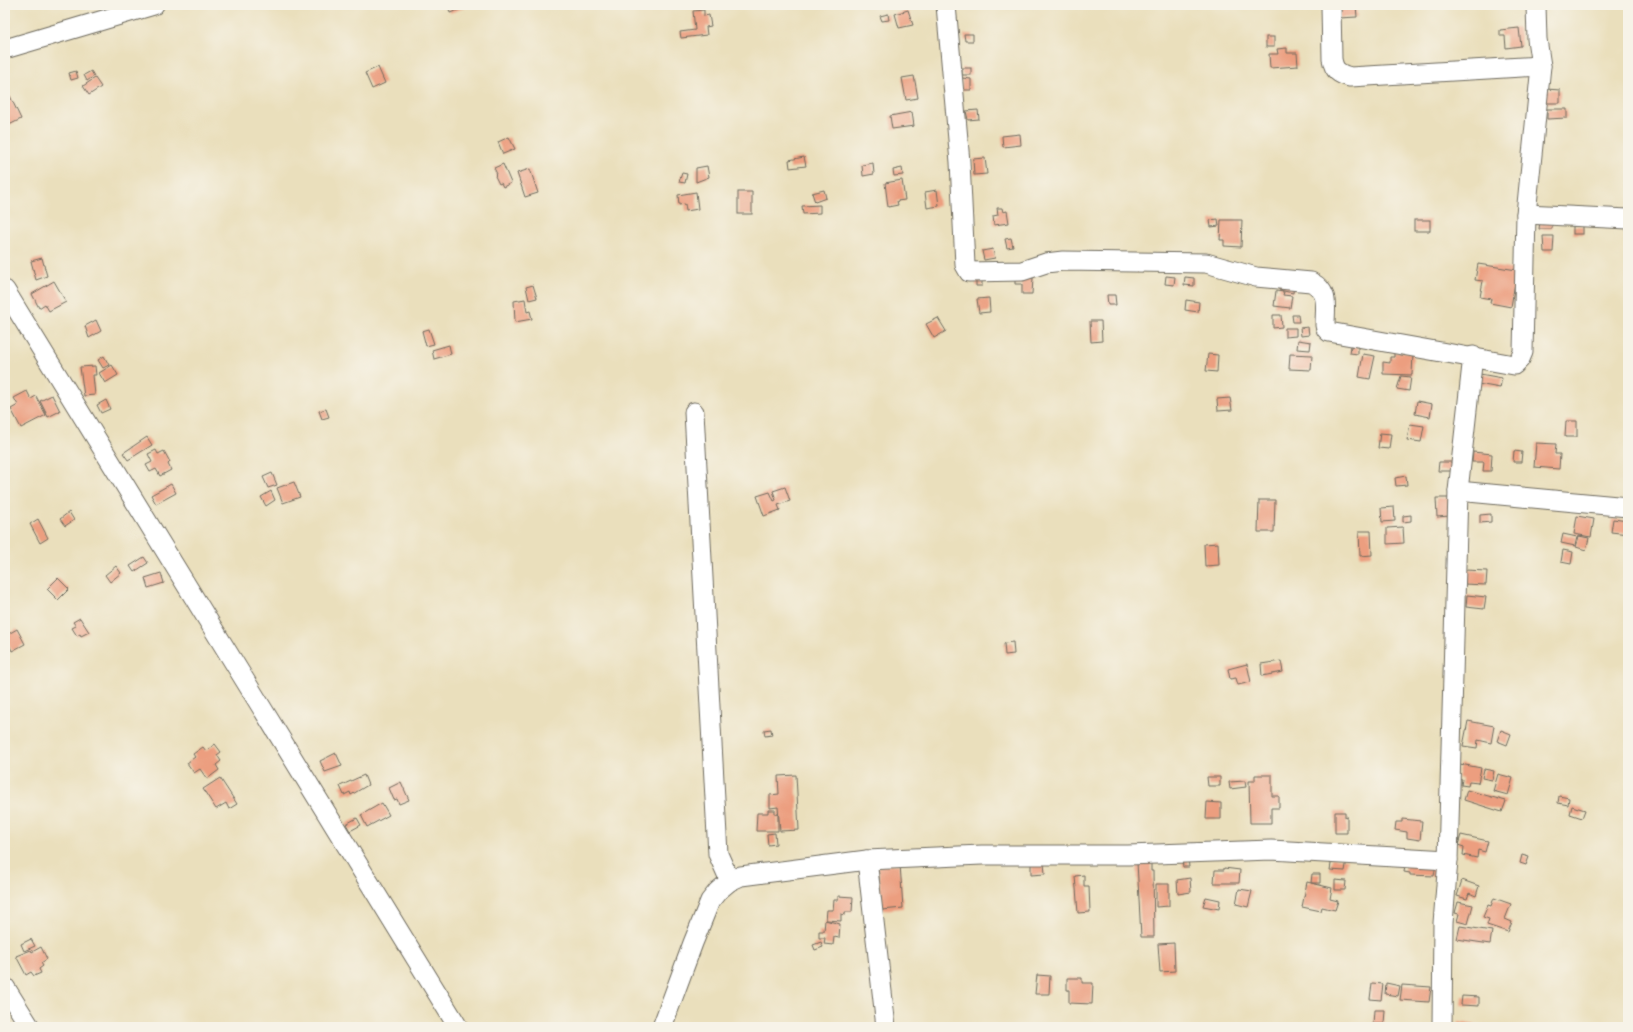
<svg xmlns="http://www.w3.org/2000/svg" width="1633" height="1032" font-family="'Old Standard TT',serif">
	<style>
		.building { fill: #ec9e7f }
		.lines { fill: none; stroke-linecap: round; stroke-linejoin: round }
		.minor-casing { stroke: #6e6a5e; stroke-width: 21 }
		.minor { stroke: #fff; stroke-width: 19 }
	</style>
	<rect width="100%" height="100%" fill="#f7f3e8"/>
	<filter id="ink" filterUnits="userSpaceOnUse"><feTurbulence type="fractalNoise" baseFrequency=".025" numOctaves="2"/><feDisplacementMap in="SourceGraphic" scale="8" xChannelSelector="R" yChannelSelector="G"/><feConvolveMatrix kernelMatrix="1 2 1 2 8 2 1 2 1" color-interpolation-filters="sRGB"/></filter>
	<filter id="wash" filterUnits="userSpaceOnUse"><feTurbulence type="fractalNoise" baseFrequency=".012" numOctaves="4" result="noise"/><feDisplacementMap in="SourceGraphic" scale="16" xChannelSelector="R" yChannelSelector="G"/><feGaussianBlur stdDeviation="0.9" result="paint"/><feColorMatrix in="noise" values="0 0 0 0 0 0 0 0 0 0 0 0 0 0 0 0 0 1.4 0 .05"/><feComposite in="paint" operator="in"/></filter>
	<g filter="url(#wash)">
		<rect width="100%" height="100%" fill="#eadfbc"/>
		<g id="blocks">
			<g class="building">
				<polygon points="448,5 465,5 466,7 450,13"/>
				<polygon points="1356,5 1357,17 1339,18 1339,6"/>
				<polygon points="704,10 704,16 709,15 711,26 706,27 707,35 681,38 680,32 695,30 693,11"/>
				<polygon points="908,10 913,25 899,28 895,14"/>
				<polygon points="888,14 889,20 882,21 880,16"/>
				<polygon points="1519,28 1521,46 1506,48 1505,36 1500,36 1500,30"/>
				<polygon points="964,34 973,34 973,41 965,41"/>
				<rect x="1266" y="37" width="8" height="10"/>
				<polygon points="1287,48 1287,53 1297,53 1298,66 1270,68 1269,54 1278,54 1277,49"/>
				<polygon points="378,67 385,83 372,89 365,73"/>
				<rect x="962" y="68" width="9" height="7"/>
				<polygon points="76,71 78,78 71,80 69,73"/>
				<polygon points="91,71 94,76 87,81 84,75"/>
				<polygon points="914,76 918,98 906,100 902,78"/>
				<polygon points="95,78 101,87 89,95 83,86"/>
				<polygon points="962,78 971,79 971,90 961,90"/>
				<polygon points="1546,89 1560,90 1560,103 1545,103"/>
				<polygon points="10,96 21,119 9,125 5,117 5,98"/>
				<polygon points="1547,109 1567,109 1567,118 1547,119"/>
				<polygon points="978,110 979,119 968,120 966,111"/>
				<polygon points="912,112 914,126 892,129 890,116"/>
				<polygon points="1020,134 1021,145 1003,147 1002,136"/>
				<polygon points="509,137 515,149 503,154 498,142"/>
				<polygon points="804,157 806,166 790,168 789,160"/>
				<polygon points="985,158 987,174 974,175 973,159"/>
				<polygon points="873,163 874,174 863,176 862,165"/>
				<polygon points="503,164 511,183 503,187 501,183 499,184 495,176 497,174 494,168"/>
				<polygon points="707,166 709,177 696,182 696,168"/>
				<polygon points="902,168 903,175 894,176 893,170"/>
				<polygon points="530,169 538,193 525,197 517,173"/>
				<polygon points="682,173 687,174 685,183 679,182"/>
				<polygon points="902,180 905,200 897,201 898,205 888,207 885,183"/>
				<polygon points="824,190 826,198 815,202 812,193"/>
				<polygon points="937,190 939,206 927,208 925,192"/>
				<polygon points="696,192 698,209 686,211 685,204 679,205 678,195"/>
				<rect x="738" y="192" width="14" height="22"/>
				<polygon points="820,205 820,213 803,214 802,206"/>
				<polygon points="997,208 1002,208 1003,212 1007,211 1009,223 994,225 993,216 998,215"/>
				<polygon points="1218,219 1219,226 1211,227 1210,220"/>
				<polygon points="1221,220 1242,220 1241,247 1224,246 1224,240 1220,240"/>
				<rect x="1414" y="220" width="16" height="11"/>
				<polygon points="1540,221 1552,221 1552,229 1539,229"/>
				<rect x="1573" y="226" width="10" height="8"/>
				<polygon points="1543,236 1554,236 1553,252 1544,252"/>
				<polygon points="1011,238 1013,247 1007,248 1005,239"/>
				<polygon points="993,249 995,258 984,260 982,251"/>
				<polygon points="42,258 47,276 36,280 31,261"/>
				<polygon points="1478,264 1517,270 1511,307 1490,303 1491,299 1480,297 1483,281 1475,280"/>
				<polygon points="1166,276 1175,277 1174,285 1165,284"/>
				<polygon points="1185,277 1194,278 1194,286 1184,285"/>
				<polygon points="982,278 982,286 976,286 976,279"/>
				<polygon points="1015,278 1033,278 1032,294 1022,294 1022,284 1015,284"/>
				<polygon points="54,281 66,302 49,311 45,304 39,308 32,294"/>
				<polygon points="1280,281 1294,283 1293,293 1279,290"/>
				<polygon points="533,285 537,298 529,300 526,287"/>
				<polygon points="1276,291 1284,292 1283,295 1292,296 1290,308 1274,306"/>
				<polygon points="1107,295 1115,295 1116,305 1108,305"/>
				<polygon points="989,298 990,312 979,313 977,299"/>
				<polygon points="525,299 527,312 530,311 532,319 515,322 514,301"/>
				<polygon points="1186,300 1199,302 1198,312 1185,310"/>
				<polygon points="1273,315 1281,315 1282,327 1273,328"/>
				<polygon points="1292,315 1298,315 1299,322 1293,322"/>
				<polygon points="938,318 946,331 934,338 926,324"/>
				<polygon points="96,320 101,331 89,338 85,326"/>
				<polygon points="1090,321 1101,321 1102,341 1091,342"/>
				<polygon points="1308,327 1309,335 1301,336 1300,328"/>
				<polygon points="1285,328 1296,328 1296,336 1285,337"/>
				<polygon points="429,329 434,344 426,346 422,331"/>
				<polygon points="1298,340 1311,342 1310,350 1297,349"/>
				<polygon points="449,345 451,354 434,359 432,350"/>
				<polygon points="1351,346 1358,347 1358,354 1350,353"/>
				<polygon points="1394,352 1413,353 1412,375 1383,374 1383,362 1390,363 1390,357 1394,357"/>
				<polygon points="1208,354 1218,355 1217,372 1206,371"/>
				<polygon points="1290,354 1312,355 1311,370 1289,369"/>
				<polygon points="1363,354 1375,356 1370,379 1359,377"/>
				<polygon points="104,356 109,365 103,368 98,360"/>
				<polygon points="112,365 118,375 105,383 99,373"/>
				<polygon points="95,366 96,375 93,375 95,395 84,396 80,367"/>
				<polygon points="1480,374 1502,378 1500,388 1478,384"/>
				<polygon points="1401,376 1411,377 1409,391 1397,389"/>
				<polygon points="27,391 31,399 36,396 46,415 21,428 11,409 18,405 14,398"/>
				<polygon points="52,395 60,411 48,417 40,401"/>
				<polygon points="1230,398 1232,410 1218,411 1217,399"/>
				<polygon points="106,400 110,409 101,413 97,405"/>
				<polygon points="1417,401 1432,404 1430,417 1415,414"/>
				<polygon points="326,409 329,417 322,419 319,411"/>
				<polygon points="1566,421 1577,421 1577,437 1565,437"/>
				<polygon points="1410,424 1424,426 1421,442 1407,440"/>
				<polygon points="1380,433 1391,434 1389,449 1378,448"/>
				<polygon points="147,437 152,445 128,460 123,453"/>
				<polygon points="1536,443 1556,444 1555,454 1560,454 1559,469 1534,467"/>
				<polygon points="156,450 158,454 164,451 170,462 168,464 171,470 160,476 156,469 150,472 146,465 152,462 148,454"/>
				<polygon points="1514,451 1522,452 1521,462 1513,462"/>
				<polygon points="1473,452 1492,454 1491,471 1483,471 1484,462 1472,462"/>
				<polygon points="1439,462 1453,462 1453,471 1438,471"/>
				<polygon points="272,473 277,485 268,488 263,477"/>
				<polygon points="1406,476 1407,485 1396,486 1395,478"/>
				<polygon points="294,482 300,497 283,503 277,488"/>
				<polygon points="171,484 176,493 156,504 151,495"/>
				<polygon points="785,487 790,501 778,505 780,510 764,516 757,496 770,492 774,501 776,500 773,491"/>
				<polygon points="271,491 275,500 266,506 261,497"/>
				<polygon points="1436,498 1449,498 1450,516 1437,517"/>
				<polygon points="1259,500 1275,500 1274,532 1258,532"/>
				<polygon points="1394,507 1395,521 1382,522 1381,508"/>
				<polygon points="69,512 74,520 65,526 60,519"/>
				<polygon points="1491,514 1491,522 1480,523 1480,515"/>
				<polygon points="1411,515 1411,521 1403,522 1403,516"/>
				<polygon points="1577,516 1594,519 1591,537 1574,534"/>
				<polygon points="38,519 48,538 40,543 30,524"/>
				<polygon points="1613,519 1628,521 1628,534 1611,532"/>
				<polygon points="1403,527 1404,543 1387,544 1387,528"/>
				<polygon points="1359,531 1371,531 1372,555 1360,556"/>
				<polygon points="1563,534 1577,537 1575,546 1561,543"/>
				<polygon points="1579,536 1589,538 1586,550 1576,547"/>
				<polygon points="1218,543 1219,565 1205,566 1204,544"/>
				<polygon points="1563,550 1573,552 1571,564 1561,562"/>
				<polygon points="144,557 148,563 134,572 130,566"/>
				<polygon points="116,566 121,573 110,582 105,575"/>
				<polygon points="1465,570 1487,571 1486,585 1464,584"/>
				<polygon points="161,573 164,583 148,588 145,578"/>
				<polygon points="58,578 69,589 58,600 47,589"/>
				<polygon points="1467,595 1486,597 1484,609 1466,607"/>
				<polygon points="80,618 89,632 81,636 80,634 77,636 72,628 76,626 73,622"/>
				<polygon points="17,629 25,644 12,651 5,636"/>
				<polygon points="1013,642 1014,654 1005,655 1004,643"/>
				<polygon points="1281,661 1283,672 1262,676 1261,664"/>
				<polygon points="1247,664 1251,682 1238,685 1236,678 1230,679 1228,669"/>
				<polygon points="1468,721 1494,726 1491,743 1478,740 1477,748 1463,746"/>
				<polygon points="771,729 772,735 765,736 764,730"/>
				<polygon points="1501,730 1511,734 1507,745 1497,741"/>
				<polygon points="215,744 221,752 217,755 221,761 216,765 219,770 207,779 200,769 194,773 187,763 195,757 193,754 203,747 206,751"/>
				<polygon points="336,753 342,766 325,772 320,761"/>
				<polygon points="1460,764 1481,768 1478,783 1469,782 1468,786 1461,785 1462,779 1457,778"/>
				<polygon points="1484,769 1494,771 1492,780 1482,778"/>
				<polygon points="1498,774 1513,778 1508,795 1493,791"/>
				<polygon points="364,775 368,785 351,795 350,792 344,795 340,786"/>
				<polygon points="796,775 799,830 780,831 778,807 770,808 770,795 779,794 778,776"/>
				<polygon points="1255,775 1272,775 1272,796 1279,796 1279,808 1271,808 1271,823 1250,823 1249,781 1255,781"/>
				<polygon points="1207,777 1220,777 1220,786 1208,786"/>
				<polygon points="220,778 237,804 229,809 226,803 216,809 203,789"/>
				<polygon points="1245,781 1246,787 1230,789 1229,782"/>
				<polygon points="401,782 409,800 399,804 397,799 394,800 389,788"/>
				<polygon points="1467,790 1506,801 1502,812 1464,800"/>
				<polygon points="1559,796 1569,798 1568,805 1558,803"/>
				<polygon points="1207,802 1221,803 1221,819 1206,819"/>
				<polygon points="382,803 389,815 367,827 361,815"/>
				<polygon points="1572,806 1585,810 1582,818 1570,814"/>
				<polygon points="768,810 775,810 775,814 778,814 778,831 756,831 757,813 768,813"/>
				<polygon points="1335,812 1345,812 1345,817 1347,816 1347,833 1335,833"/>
				<polygon points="357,818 361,825 350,831 346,824"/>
				<polygon points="1402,819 1422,821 1420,840 1407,838 1407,832 1395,830 1396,822 1402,822"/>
				<polygon points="775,833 776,844 768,845 767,834"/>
				<polygon points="1461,835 1488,841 1485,852 1478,850 1477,858 1463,855 1464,847 1458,845"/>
				<polygon points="1522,855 1529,857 1526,865 1520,863"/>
				<polygon points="1188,858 1189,867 1183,867 1182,859"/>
				<polygon points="1332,858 1347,859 1345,871 1330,870"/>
				<polygon points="1406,861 1436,864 1434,876 1410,875 1410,873 1404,872"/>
				<polygon points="1137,862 1151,862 1151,871 1153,871 1154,937 1141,937"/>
				<polygon points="1044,863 1045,874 1031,875 1031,864"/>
				<polygon points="900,864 903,908 882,910 878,866"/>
				<polygon points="1224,868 1240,870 1239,883 1214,883 1215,870 1224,870"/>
				<polygon points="1312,874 1320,874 1320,883 1311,883"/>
				<polygon points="1084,875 1084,886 1089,886 1090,912 1078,913 1075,876"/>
				<polygon points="1190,878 1191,892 1178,894 1177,880"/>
				<polygon points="1335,880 1346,881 1345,890 1335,890"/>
				<polygon points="1462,880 1479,886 1476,896 1469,893 1467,899 1457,896"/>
				<polygon points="1307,882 1332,888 1330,899 1338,901 1335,910 1322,907 1321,911 1302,907"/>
				<polygon points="1156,884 1169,884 1169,906 1156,907"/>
				<polygon points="1239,889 1252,891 1248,907 1236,904"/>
				<polygon points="838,896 853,897 852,912 845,912 845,915 841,914 841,921 826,920 827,910 833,910 834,900 838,900"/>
				<polygon points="1206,897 1220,900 1219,909 1203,906"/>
				<polygon points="1494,898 1511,904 1505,919 1512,922 1508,932 1487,925 1489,919 1483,917 1488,905 1491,906"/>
				<polygon points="1458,902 1473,905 1468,924 1457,921 1459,914 1455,913"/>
				<polygon points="825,920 840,924 839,938 834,937 833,945 824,944 825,938 819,938 819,931 824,931"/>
				<polygon points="1460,926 1492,931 1490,944 1457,939"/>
				<polygon points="31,939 35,946 24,951 21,944"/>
				<polygon points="821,942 823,947 815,950 813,945"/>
				<polygon points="1174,943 1175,971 1160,972 1158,944"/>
				<polygon points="41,947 47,959 41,963 43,966 39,969 41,973 34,976 31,972 26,975 16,956 31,950 32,952"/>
				<polygon points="1037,975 1050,976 1049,994 1035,994"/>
				<polygon points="1067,978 1082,978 1082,983 1093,983 1092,1004 1069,1003 1069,990 1067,990"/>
				<polygon points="1372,983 1383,984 1381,1000 1370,999"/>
				<polygon points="1386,983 1400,986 1398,996 1385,994"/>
				<polygon points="1402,985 1431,987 1429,1002 1400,1000"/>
				<polygon points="1462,996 1479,997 1479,1006 1461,1005"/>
				<polygon points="1374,1010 1385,1010 1384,1024 1373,1024"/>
				<polygon points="1459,1022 1482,1026 1482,1027 1458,1027"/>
			</g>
		</g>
	</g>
	<g filter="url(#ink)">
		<use href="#blocks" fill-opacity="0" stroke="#6e6a5e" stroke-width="1"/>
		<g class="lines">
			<defs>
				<g id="minor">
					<path d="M946,5L960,162L965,265L969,272L1022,271L1046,263L1063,261L1206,263L1256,277L1311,282C1330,292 1325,306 1325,325L1326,329L1329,332L1514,365L1520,359L1523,352L1526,214L1541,66L1537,39L1536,5"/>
					<path d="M1331,5L1332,59C1334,71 1339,74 1350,77L1541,66"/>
					<polyline points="5,49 154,5"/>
					<polyline points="1526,214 1628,219"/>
					<polyline points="5,290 458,1027"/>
					<polyline points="694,412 718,854 730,881"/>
					<polyline points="1458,491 1628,507"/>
					<polyline points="867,860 886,1027"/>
					<polyline points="5,987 30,1027"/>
					<polyline points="662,1027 693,943 710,901 718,891 730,881 741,876 867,860 982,855 1128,855 1271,850 1448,860"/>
					<polyline points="1442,1027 1443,923 1448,860 1458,491 1473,356"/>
				</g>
			</defs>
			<use href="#minor" class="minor-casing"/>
			<use href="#minor" class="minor"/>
		</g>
	</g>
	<rect width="1633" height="1032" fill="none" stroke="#f7f3e8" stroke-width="20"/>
</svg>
